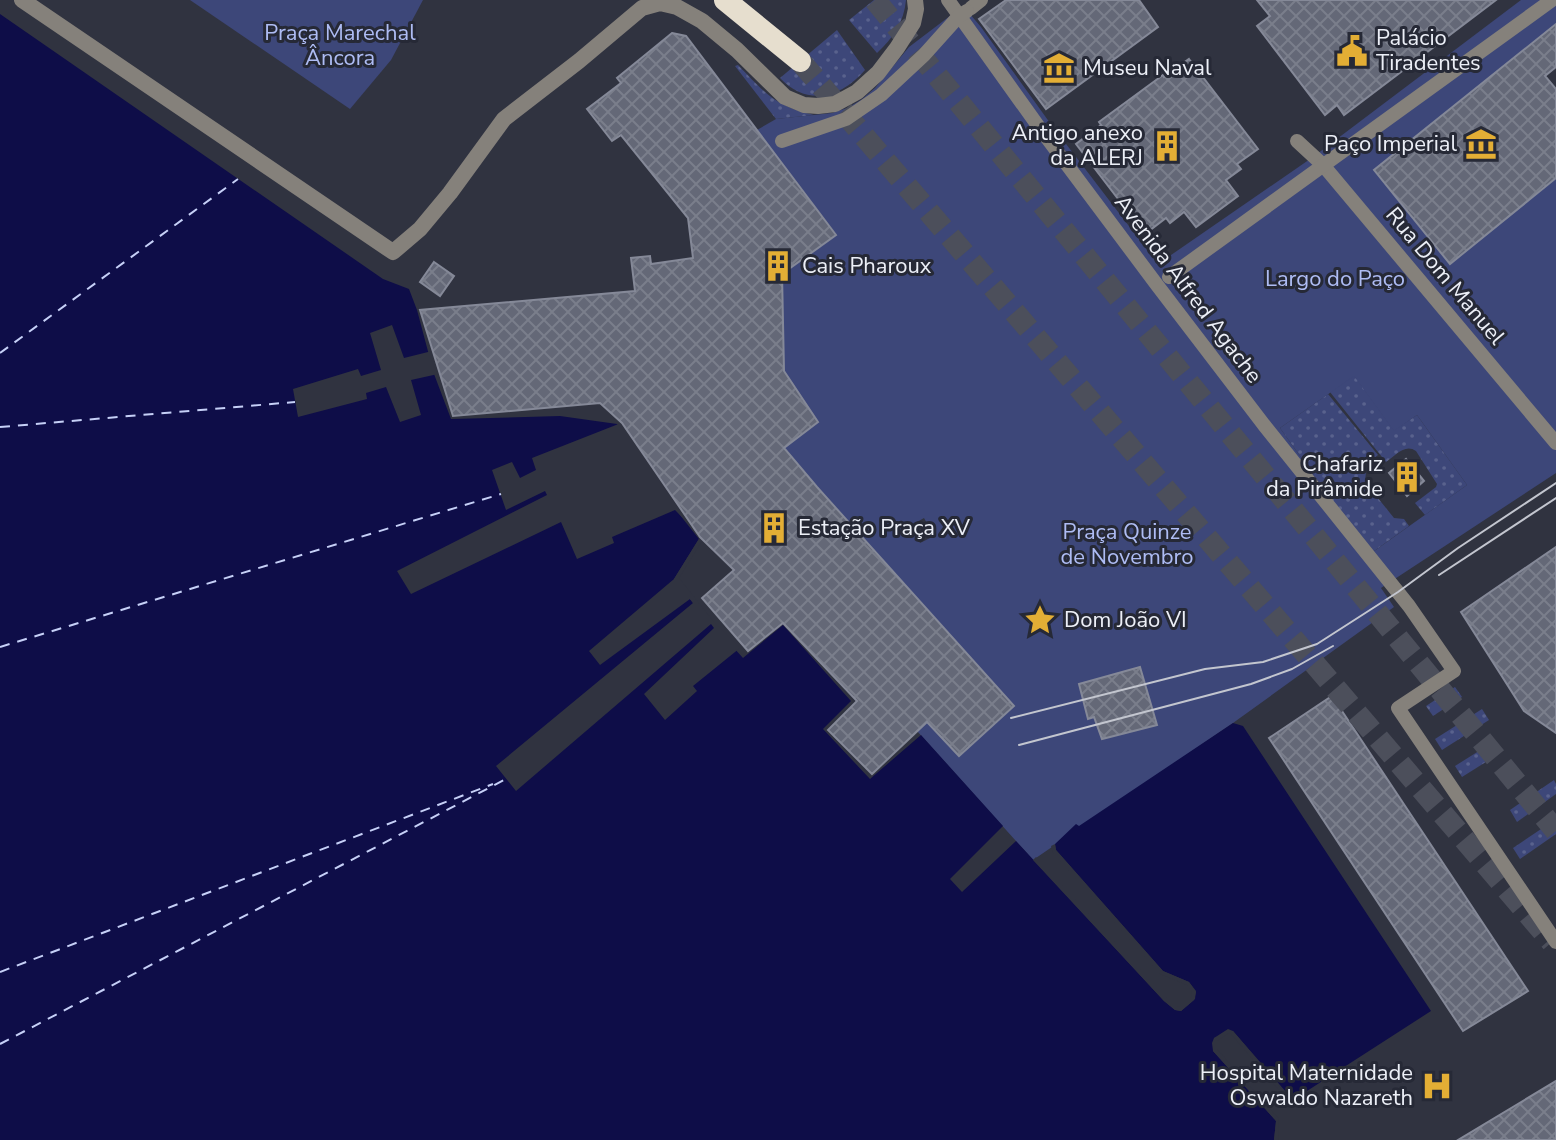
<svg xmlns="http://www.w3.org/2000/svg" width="1556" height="1140" font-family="'Nunito Sans',sans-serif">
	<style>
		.grass { fill: url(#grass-dots) }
		.green { fill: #3d4779; fill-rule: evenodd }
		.water { fill: #0e0d48 }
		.pier { fill: #303340 }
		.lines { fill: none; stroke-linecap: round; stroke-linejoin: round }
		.ferry { stroke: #c6d0f7; stroke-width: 2; stroke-dasharray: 10 8; stroke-linecap: butt }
		.building { fill: url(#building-cross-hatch); stroke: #858998; stroke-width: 2 }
		.trunk-tunnel { stroke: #4c4f5b; stroke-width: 22; stroke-dasharray: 22 11; stroke-linecap: butt }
		.pedestrian { stroke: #85817b; stroke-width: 14 }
		.minor { stroke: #85817b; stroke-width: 16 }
		.trunk { stroke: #e6dece; stroke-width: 22 }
		.tram { stroke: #c3c6cf; stroke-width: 2 }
		.labels { text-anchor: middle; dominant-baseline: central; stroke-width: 6; stroke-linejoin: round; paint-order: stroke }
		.park-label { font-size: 22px; fill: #aebcf4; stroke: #262936 }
		.poi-label { font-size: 22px; fill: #eceff7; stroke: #262936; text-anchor: start }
		.street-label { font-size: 22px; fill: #eceff7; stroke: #262936 }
	</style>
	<defs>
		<pattern id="grass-dots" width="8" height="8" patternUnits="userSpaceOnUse" patternTransform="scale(2)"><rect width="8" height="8" fill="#3d4779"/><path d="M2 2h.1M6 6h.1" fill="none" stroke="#59628d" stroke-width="1.8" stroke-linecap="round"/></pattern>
		<pattern id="building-cross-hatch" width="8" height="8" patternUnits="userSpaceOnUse" patternTransform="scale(2)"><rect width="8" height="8" fill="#646877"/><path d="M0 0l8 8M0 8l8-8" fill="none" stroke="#7a7e8b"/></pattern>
	</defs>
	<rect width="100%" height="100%" fill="#303340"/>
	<g class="grass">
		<path d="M874,0H906C904,22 893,38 877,53L849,20Z"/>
		<path d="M837,30L865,70C841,98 807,107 780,78Z"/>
		<path d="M738,65C765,93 775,106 814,115L776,119L735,66Z"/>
		<path d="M1354,375L1394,430L1417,415L1467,485L1425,515L1415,503L1436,487L1437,484L1416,451C1405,443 1395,456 1386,462L1330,392Z"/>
		<polygon points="1328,394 1378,455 1362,468 1366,472 1365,482 1394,518 1404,519 1409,526 1370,554 1280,428"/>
		<polygon points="1455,687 1462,697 1433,716 1426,706"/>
		<polygon points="1482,709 1489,720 1442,750 1435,739"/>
		<polygon points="1490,744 1497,755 1462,777 1455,766"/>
		<polygon points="1554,780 1556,784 1556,794 1517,822 1510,810"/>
		<polygon points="1556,819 1556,834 1520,859 1513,848"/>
	</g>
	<g class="green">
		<polygon points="190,0 423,0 391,60 350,109"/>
		<path d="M1521,0H1556V24L1374,170L1450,264L1556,178V473L1381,588L1394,607L1233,723L1033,860L917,731L981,670L817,487L784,448L817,422L784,371L782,274L836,234L757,130L776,119L832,113L847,108L861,100L875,88L909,47L963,6L981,27L1050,123L1158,264L1313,157ZM1354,376L1394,431L1417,415L1467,485L1370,554L1280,428ZM924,518L934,536L920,543L910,526Z"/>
	</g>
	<polygon class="water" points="0,14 383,279 409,289 417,310 434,374 451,419 560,416 617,424 632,443 676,510 699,539 674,579 693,603 743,658 783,625 851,701 823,729 870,779 921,735 1003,826 950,879 962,892 1016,841 1164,1001 1175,1010 1181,1011 1195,999 1196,991 1189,982 1163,971 1056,850 1055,844 1076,824 1079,826 1233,723 1243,726 1431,1011 1293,1100 1233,1031 1214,1038 1213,1051 1276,1121 1274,1140 0,1140"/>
	<g class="pier">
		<polygon points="392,325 404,358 432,351 438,374 411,380 421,415 400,422 386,387 366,393 367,399 298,417 293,389 358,369 361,376 381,370 370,333"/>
		<polygon points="621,423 656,473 662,485 687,519 684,519 675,510 612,537 614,543 577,559 561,522 411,594 397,571 547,495 545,491 506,510 492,470 512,462 520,478 536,470 532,458"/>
		<polygon points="700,537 702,541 679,578 714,622 740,648 693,686 697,691 665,720 644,694 714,628 711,624 516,791 496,766 693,603 690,599 600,665 589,651 674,579"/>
		<polygon points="1055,844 1056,850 1163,971 1189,982 1196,992 1194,1000 1181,1011 1175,1010 1164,1001 1033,860 1036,857 1167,998 1177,1006 1180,1007 1184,1004 1191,997 1192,992 1187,985 1160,974 1053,853 1051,846"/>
		<polygon points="1228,1029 1233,1031 1295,1104 1290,1103 1231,1034 1229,1033 1217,1041 1217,1049 1279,1119 1278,1140 1274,1140 1276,1121 1213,1051 1212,1043 1214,1038"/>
	</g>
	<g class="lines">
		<g class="ferry">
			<polyline points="0,353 238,179"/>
			<polyline points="0,427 295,402"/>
			<polyline points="0,647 501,494"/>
			<polyline points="0,972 493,784"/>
			<polyline points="0,1044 506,779"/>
		</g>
	</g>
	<g class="building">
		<polygon points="1006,0 1139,0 1158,27 1046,109 979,19"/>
		<polygon points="1257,0 1496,0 1344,115 1337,105 1325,115 1257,26 1270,16"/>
		<polygon points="1556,24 1556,67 1545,76 1556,89 1556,178 1450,264 1374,170"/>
		<polygon points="672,33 686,36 836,235 782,274 784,371 818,422 784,448 817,487 1014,706 959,756 927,722 872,774 828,730 857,701 783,623 748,651 702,598 734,570 700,537 622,423 600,403 453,416 420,310 635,291 631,258 650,256 651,264 693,258 688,218 621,135 612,141 587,109 621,83 617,78"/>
		<polygon points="1189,59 1258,149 1237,164 1241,169 1226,180 1238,196 1196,227 1184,212 1170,223 1166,218 1145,234 1076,144 1101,125 1099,122 1163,75 1164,77"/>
		<polygon points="434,262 454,276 440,296 420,282"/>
		<polygon points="1406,459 1424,481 1407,496 1389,473"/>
		<polygon points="1556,547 1556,733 1524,711 1461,612"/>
		<polygon points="1140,667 1157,725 1102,739 1094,717 1088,719 1079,684"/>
		<polygon points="1332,696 1528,991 1463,1031 1269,738"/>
		<polygon points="1556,1081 1556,1140 1458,1140"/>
	</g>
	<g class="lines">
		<g class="trunk-tunnel">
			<polyline points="875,0 1556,831"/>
			<polyline points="800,61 1552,942"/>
		</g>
		<g class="pedestrian">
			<polyline points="948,0 1041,130 1157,285 1264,425 1409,606 1454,671 1398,708 1556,942"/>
			<polyline points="971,8 981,0"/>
			<polyline points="782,141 846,119 881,95 924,55 959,16 967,11"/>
			<polyline points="1297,141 1323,165 1556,443"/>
			<polyline points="1169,277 1552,0"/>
		</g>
		<polyline class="minor" points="22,0 393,252 420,229 450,193 504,119 579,61 642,8 660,3 677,7 702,21 737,50 785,97 804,105 818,106 835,104 857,92 878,73 897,48 913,23 916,9 915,0"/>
		<polyline class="trunk" points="725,0 800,61"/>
		<g class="tram">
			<polyline points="1439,575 1556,498"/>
			<polyline points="1011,718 1205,669 1263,662 1317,644 1398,592 1458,548 1556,483"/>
			<polyline points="1019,745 1251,684 1292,669 1333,646"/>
		</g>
	</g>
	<defs>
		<symbol id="civic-bare" viewBox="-9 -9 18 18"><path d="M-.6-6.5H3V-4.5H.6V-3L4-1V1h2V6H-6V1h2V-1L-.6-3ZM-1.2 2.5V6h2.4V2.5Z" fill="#e3ae35" stroke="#262936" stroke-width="2.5" paint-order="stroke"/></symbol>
		<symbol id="museum-bare" viewBox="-9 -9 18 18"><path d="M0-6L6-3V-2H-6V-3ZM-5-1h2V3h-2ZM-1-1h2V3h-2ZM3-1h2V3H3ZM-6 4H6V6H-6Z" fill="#e3ae35" stroke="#262936" stroke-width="2.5" paint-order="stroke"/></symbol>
		<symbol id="building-bare" viewBox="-9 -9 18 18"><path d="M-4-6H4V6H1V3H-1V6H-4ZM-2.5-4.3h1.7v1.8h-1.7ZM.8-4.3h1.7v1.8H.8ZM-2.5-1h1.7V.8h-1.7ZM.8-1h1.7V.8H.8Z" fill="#e3ae35" stroke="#262936" stroke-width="2.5" paint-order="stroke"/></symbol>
		<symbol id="sight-bare" viewBox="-9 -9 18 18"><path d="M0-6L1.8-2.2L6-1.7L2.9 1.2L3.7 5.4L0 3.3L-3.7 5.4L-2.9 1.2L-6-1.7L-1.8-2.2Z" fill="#e3ae35" stroke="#262936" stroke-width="2.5" paint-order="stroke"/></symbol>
		<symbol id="hospital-bare" viewBox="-9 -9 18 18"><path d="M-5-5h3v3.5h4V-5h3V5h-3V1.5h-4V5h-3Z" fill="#e3ae35" stroke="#262936" stroke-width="2.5" paint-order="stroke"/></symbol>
	</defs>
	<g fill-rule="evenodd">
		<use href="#civic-bare" x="1330" y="29" width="44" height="44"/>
		<use href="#museum-bare" x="1037" y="46" width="44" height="44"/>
		<use href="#museum-bare" x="1459" y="122" width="44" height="44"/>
		<use href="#building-bare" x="1145" y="124" width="44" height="44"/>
		<use href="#building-bare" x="756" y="244" width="44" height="44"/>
		<use href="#building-bare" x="1385" y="455" width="44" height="44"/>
		<use href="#building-bare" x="752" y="506" width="44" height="44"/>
		<use href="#sight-bare" x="1018" y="598" width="44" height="44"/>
		<use href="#hospital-bare" x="1415" y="1064" width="44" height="44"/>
	</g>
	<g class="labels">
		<g class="park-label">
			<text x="340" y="33">Praça Marechal<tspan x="340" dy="25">Âncora</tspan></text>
			<text x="1335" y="279">Largo do Paço</text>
			<text x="1127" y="532">Praça Quinze<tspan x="1127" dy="25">de Novembro</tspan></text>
		</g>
		<g class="poi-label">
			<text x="1376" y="38">Palácio<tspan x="1376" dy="25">Tiradentes</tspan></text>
			<text x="1083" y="68">Museu Naval</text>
			<text x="1143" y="133" text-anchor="end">Antigo anexo<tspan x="1143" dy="25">da ALERJ</tspan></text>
			<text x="1457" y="144" text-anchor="end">Paço Imperial</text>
			<text x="802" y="266">Cais Pharoux</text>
			<text x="1383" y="464" text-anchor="end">Chafariz<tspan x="1383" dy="25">da Pirâmide</tspan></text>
			<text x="798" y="528">Estação Praça XV</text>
			<text x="1064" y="620">Dom João VI</text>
			<text x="1413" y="1073" text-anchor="end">Hospital Maternidade<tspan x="1413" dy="25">Oswaldo Nazareth</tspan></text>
		</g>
		<g class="street-label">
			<text transform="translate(1445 276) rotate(50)">Rua Dom Manuel</text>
			<text transform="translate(1188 289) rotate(53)">Avenida Alfred Agache</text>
		</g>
	</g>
</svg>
